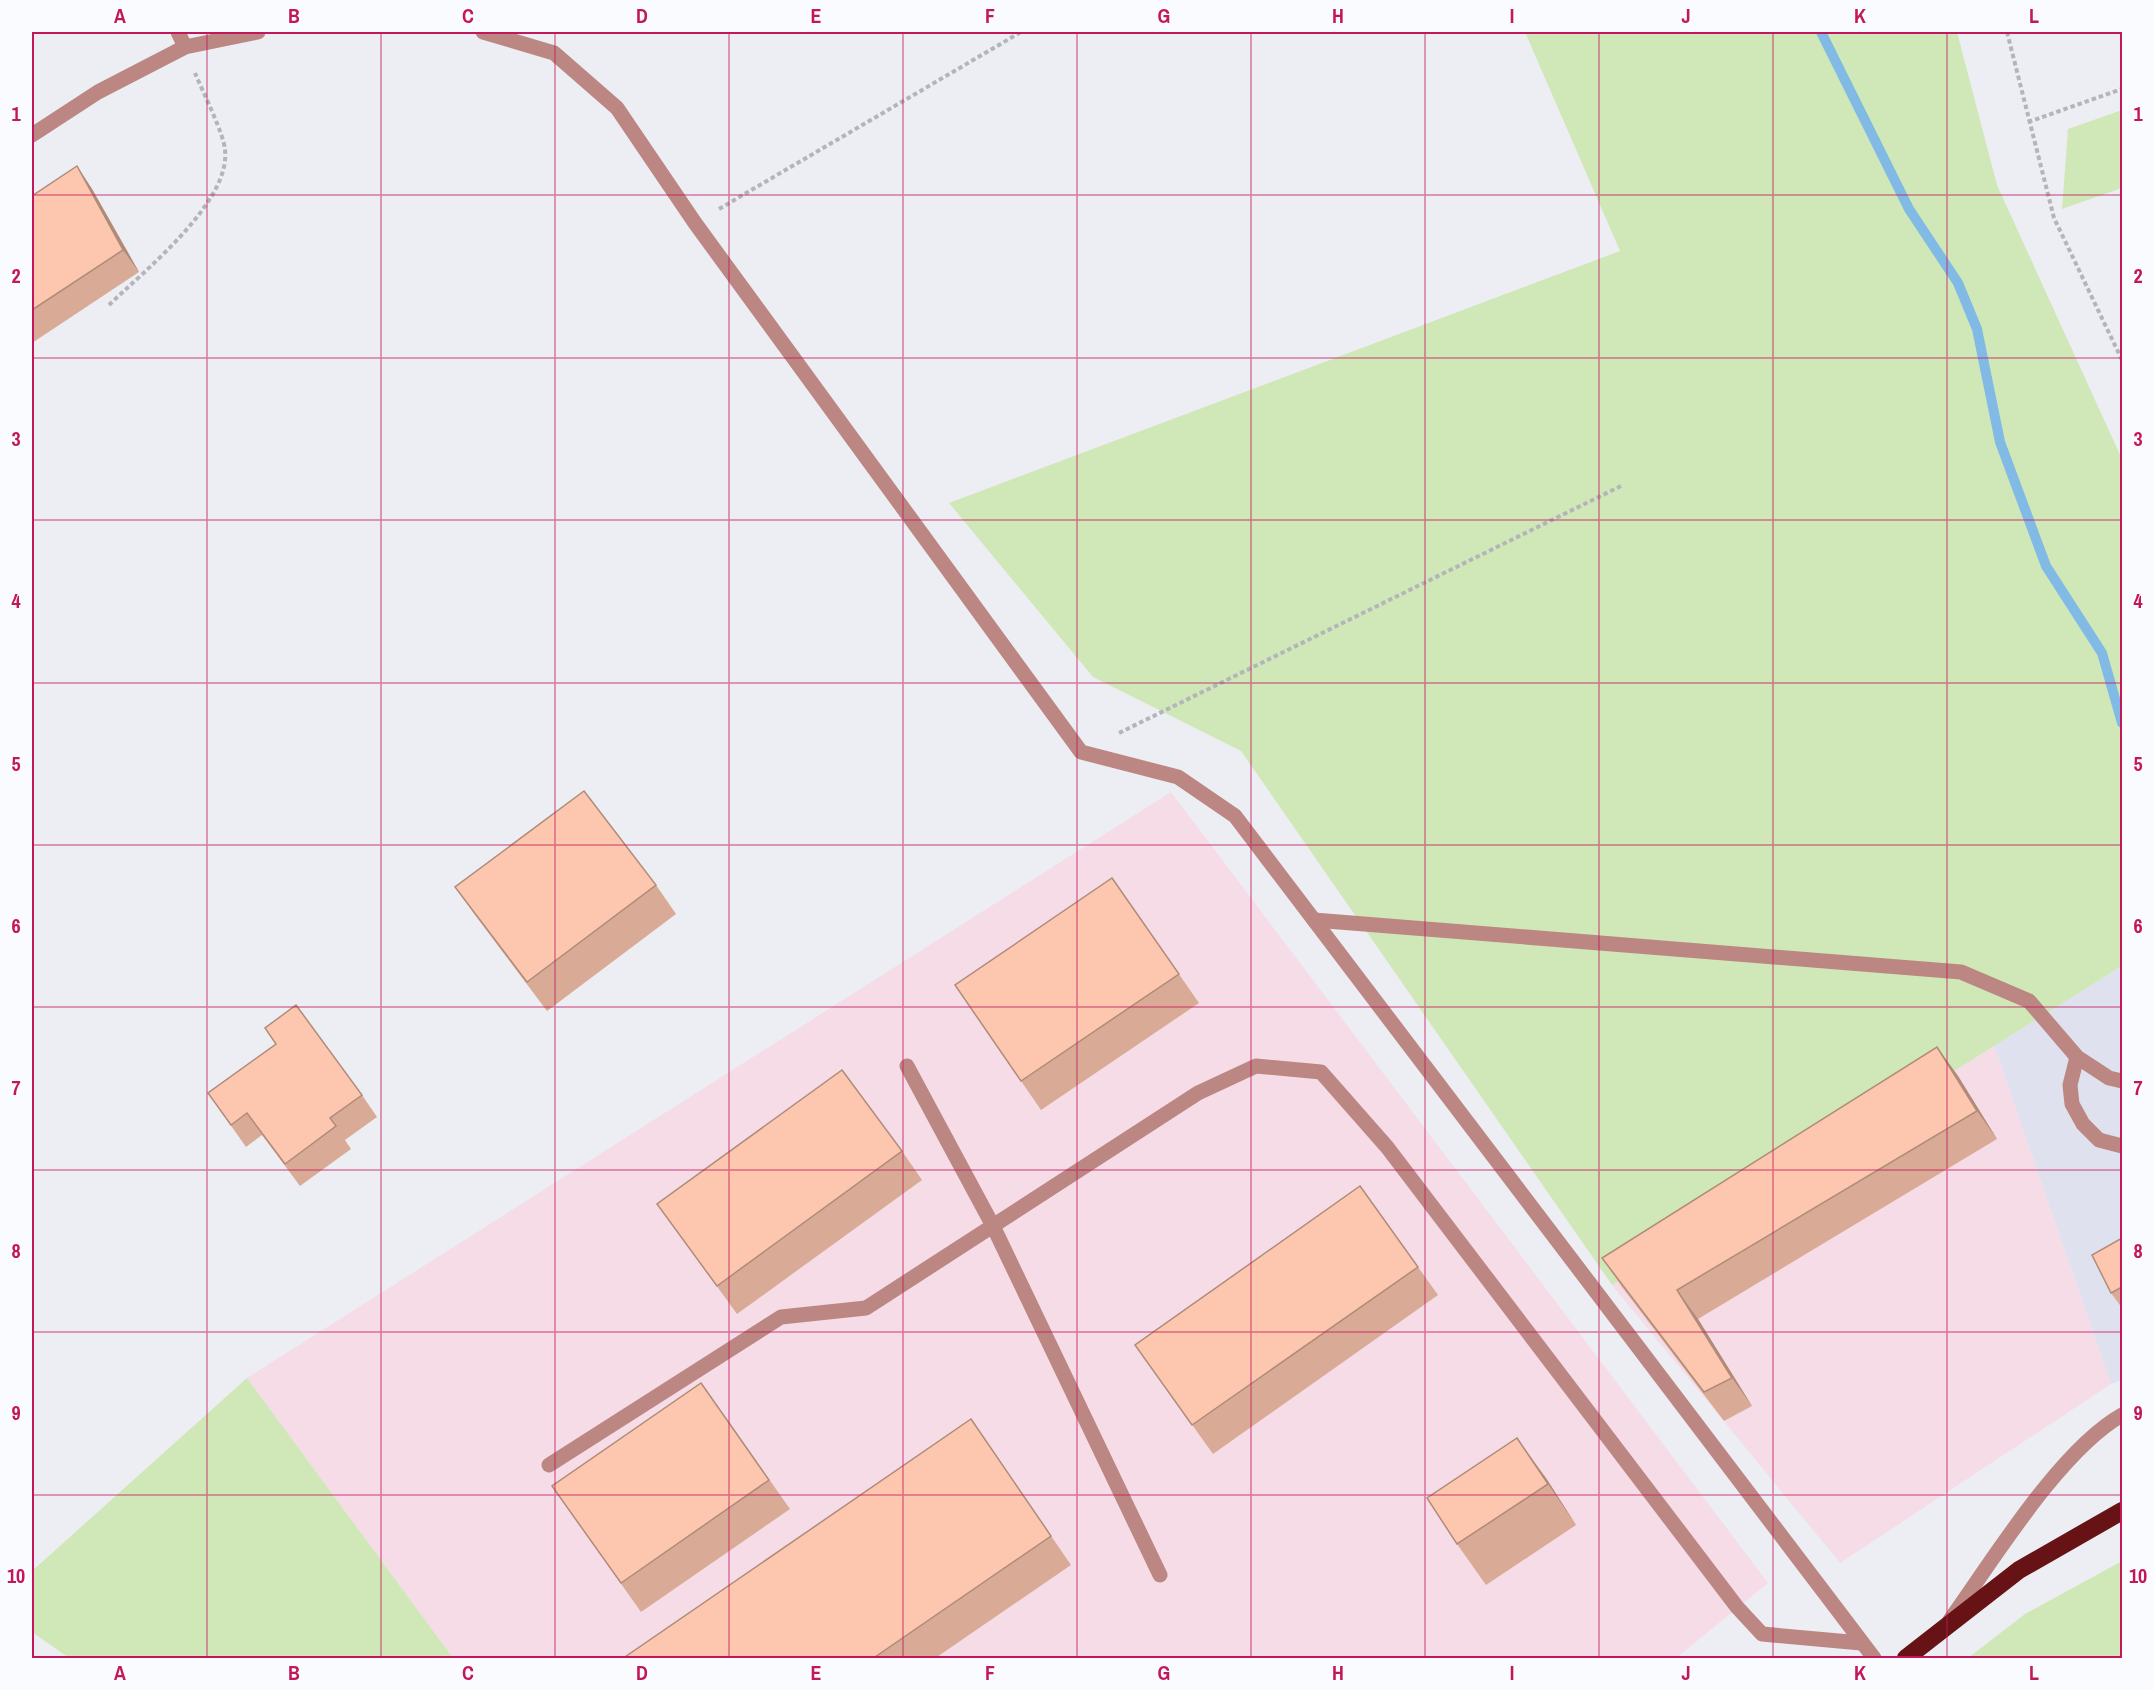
<svg xmlns="http://www.w3.org/2000/svg" width="2154" height="1690" font-family="'Archivo Narrow',sans-serif">
	<style>
		.built { fill: #dfe2ee }
		.industrial { fill: #f5dce7 }
		.green { fill: #d0e8b8 }
		.lines { fill: none; stroke-linecap: round; stroke-linejoin: round }
		.stream { stroke: #82bae6; stroke-width: 10 }
		.path { stroke: #b3b5b9; stroke-width: 4; stroke-dasharray: 4.5 3; stroke-linecap: butt }
		.minor { stroke: #bc8782; stroke-width: 15 }
		.highway { stroke: #671316; stroke-width: 18 }
		.wall { fill: #d9ab96 }
		.shaded-wall { fill: #b08b7a }
		.building { fill: #fcc7ae; stroke: #b08b7a; stroke-width: 1.5 }
		.grid { fill: none; stroke: #c2185b; stroke-width: 1.5; stroke-opacity: 0.55 }
		.neatline { fill: none; stroke: #c2185b; stroke-width: 2 }
		.grid-label { font-size: 20px; text-anchor: middle; font-weight: bold; fill: #c2185b }
	</style>
	<rect width="100%" height="100%" fill="#eceef3"/>
	<polygon class="built" points="2122,966 2122,1380 2111,1384 1994,1046"/>
	<g class="industrial">
		<polygon points="1171,792 1768,1583 1676,1658 453,1658 247,1378"/>
		<polygon points="1994,1046 2111,1384 1840,1563 1612,1285"/>
	</g>
	<g class="green">
		<polygon points="1525,32 1957,32 1997,185 2122,459 2122,966 1612,1285 1241,751 1093,677 949,503 1620,251"/>
		<polygon points="2122,110 2122,188 2062,209 2068,129"/>
		<polygon points="247,1378 453,1658 69,1658 32,1632 32,1571"/>
		<polygon points="2122,1561 2122,1658 1968,1658 2025,1614"/>
	</g>
	<g class="lines">
		<polyline class="stream" points="1821,32 1909,209 1958,283 1977,329 2000,442 2046,566 2102,653 2122,723"/>
		<g class="path">
			<polyline points="2007,32 2054,218 2122,360"/>
			<polyline points="2028,122 2122,89"/>
			<polyline points="719,209 1021,32"/>
			<path d="M109,305C144,271 231,202 225,150C224,134 202,90 195,73"/>
			<polyline points="1119,733 1623,485"/>
		</g>
		<g class="minor">
			<polyline points="178,32 185,47"/>
			<polyline points="483,32 554,53 617,108 695,223 1081,752 1178,777 1235,816 1874,1658"/>
			<polyline points="32,135 98,92 185,47 258,32"/>
			<polyline points="1314,920 1961,972 2029,1001 2077,1057 2109,1078 2122,1081"/>
			<polyline points="2077,1057 2070,1085 2072,1104 2083,1124 2099,1140 2122,1146"/>
			<polyline points="907,1066 993,1226 1160,1575"/>
			<polyline points="549,1465 781,1317 866,1308 1198,1093 1256,1066 1321,1072 1387,1147 1737,1607 1762,1634 1861,1643"/>
			<path d="M1950,1620C1993,1560 2060,1450 2122,1415"/>
		</g>
		<polyline class="highway" points="1906,1658 2019,1570 2122,1511"/>
	</g>
	<g class="wall">
		<polygon points="77,166 92,189 139,272 32,343 32,196"/>
		<polygon points="1112,878 1199,1003 1041,1110 1021,1081"/>
		<polygon points="656,885 676,914 547,1011 475,915 455,887"/>
		<polygon points="1937,1047 1958,1076 1997,1139 1698,1319 1752,1406 1724,1421 1622,1287 1602,1258"/>
		<polygon points="208,1093 362,1095 377,1117 345,1140 351,1149 300,1186 262,1135 246,1147"/>
		<polygon points="902,1151 922,1180 737,1314 657,1204"/>
		<polygon points="1360,1186 1438,1295 1213,1454 1135,1345"/>
		<polygon points="2122,1238 2122,1308 2111,1293"/>
		<polygon points="701,1383 790,1509 641,1612 552,1486"/>
		<polygon points="971,1419 1071,1565 934,1659 622,1659"/>
		<polygon points="1546,1478 1576,1525 1486,1585 1457,1544"/>
	</g>
	<g class="shaded-wall">
		<polygon points="77,166 92,189 139,272 123,250"/>
		<polygon points="1937,1047 1958,1076 1997,1139 1977,1111"/>
		<polygon points="1677,1290 1698,1319 1752,1406 1732,1378"/>
		<polygon points="1517,1438 1546,1478 1576,1525 1548,1484"/>
	</g>
	<g class="building">
		<polygon points="77,166 123,250 32,310 32,196"/>
		<polygon points="584,791 656,885 527,982 455,887"/>
		<polygon points="1112,878 1179,974 1021,1081 955,985"/>
		<polygon points="296,1005 362,1095 330,1118 336,1126 285,1164 247,1113 231,1125 208,1093 276,1044 265,1028"/>
		<polygon points="1937,1047 1977,1111 1677,1290 1732,1378 1704,1392 1602,1258"/>
		<polygon points="842,1070 902,1151 717,1286 657,1204"/>
		<polygon points="1360,1186 1418,1267 1192,1425 1135,1345"/>
		<polygon points="2122,1238 2122,1287 2111,1293 2092,1255"/>
		<polygon points="701,1383 769,1480 621,1583 552,1486"/>
		<polygon points="971,1419 1051,1536 872,1659 622,1659"/>
		<polygon points="1517,1438 1548,1484 1457,1544 1427,1498"/>
	</g>
	<path class="grid" d="M207,32V1658M381,32V1658M555,32V1658M729,32V1658M903,32V1658M1077,32V1658M1251,32V1658M1425,32V1658M1599,32V1658M1773,32V1658M1947,32V1658M32,195H2122M32,358H2122M32,520H2122M32,683H2122M32,845H2122M32,1007H2122M32,1170H2122M32,1332H2122M32,1495H2122"/>
	<rect width="2154" height="1690" fill="none" stroke="#fafbfe" stroke-width="66"/>
	<rect x="33" y="33" width="2088" height="1624" class="neatline"/>
	<g class="grid-label">
		<text x="120" y="23">A</text>
		<text x="294" y="23">B</text>
		<text x="468" y="23">C</text>
		<text x="642" y="23">D</text>
		<text x="816" y="23">E</text>
		<text x="990" y="23">F</text>
		<text x="1164" y="23">G</text>
		<text x="1338" y="23">H</text>
		<text x="1512" y="23">I</text>
		<text x="1686" y="23">J</text>
		<text x="1860" y="23">K</text>
		<text x="2034" y="23">L</text>
		<text x="16" y="121">1</text>
		<text x="2138" y="121">1</text>
		<text x="16" y="283">2</text>
		<text x="2138" y="283">2</text>
		<text x="16" y="446">3</text>
		<text x="2138" y="446">3</text>
		<text x="16" y="608">4</text>
		<text x="2138" y="608">4</text>
		<text x="16" y="771">5</text>
		<text x="2138" y="771">5</text>
		<text x="16" y="933">6</text>
		<text x="2138" y="933">6</text>
		<text x="16" y="1095">7</text>
		<text x="2138" y="1095">7</text>
		<text x="16" y="1258">8</text>
		<text x="2138" y="1258">8</text>
		<text x="16" y="1420">9</text>
		<text x="2138" y="1420">9</text>
		<text x="16" y="1583">10</text>
		<text x="2138" y="1583">10</text>
		<text x="120" y="1680">A</text>
		<text x="294" y="1680">B</text>
		<text x="468" y="1680">C</text>
		<text x="642" y="1680">D</text>
		<text x="816" y="1680">E</text>
		<text x="990" y="1680">F</text>
		<text x="1164" y="1680">G</text>
		<text x="1338" y="1680">H</text>
		<text x="1512" y="1680">I</text>
		<text x="1686" y="1680">J</text>
		<text x="1860" y="1680">K</text>
		<text x="2034" y="1680">L</text>
	</g>
</svg>
